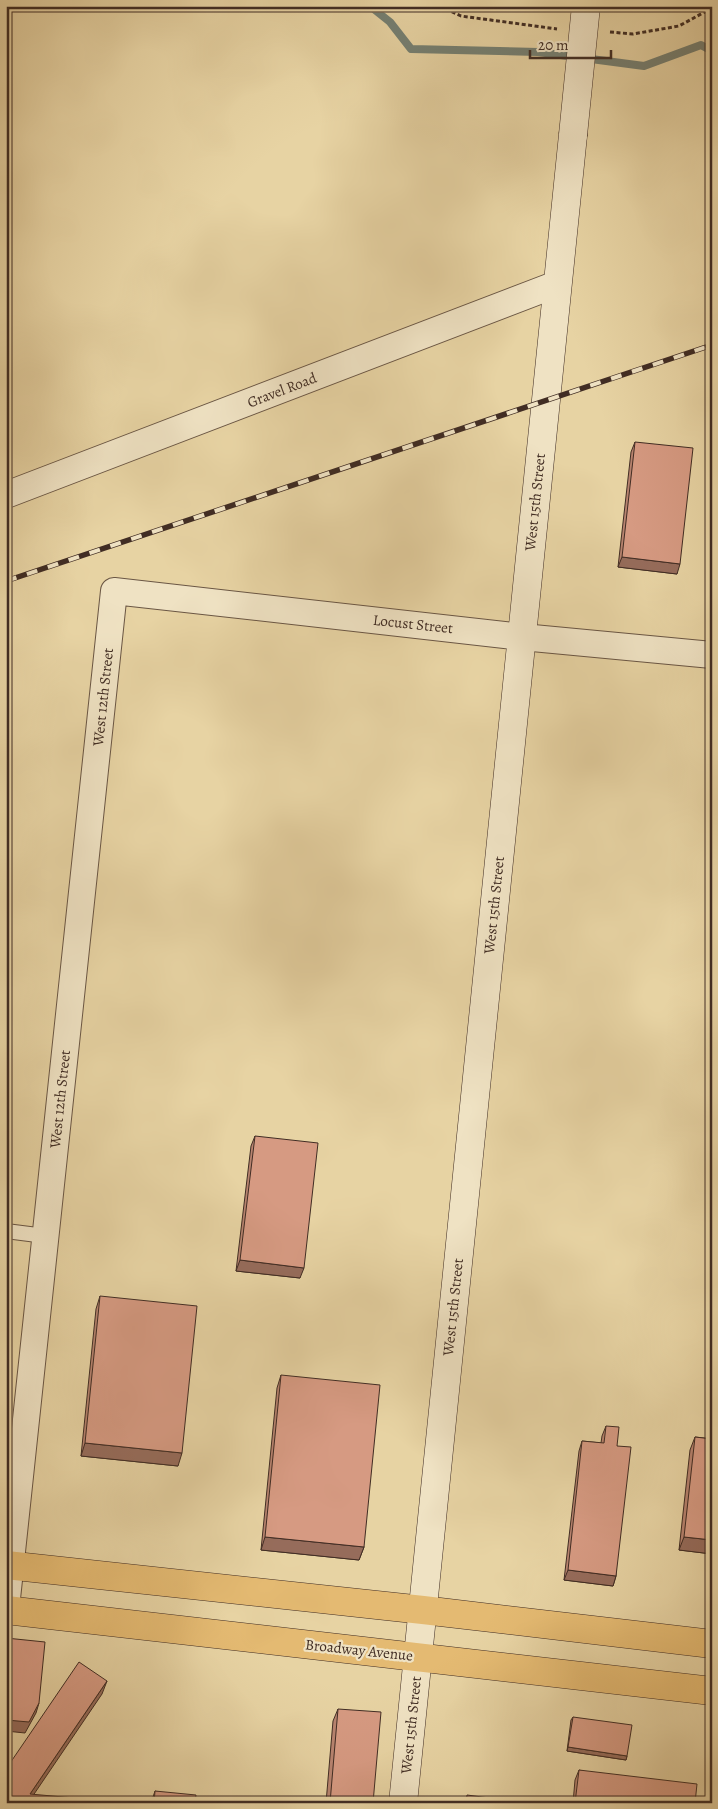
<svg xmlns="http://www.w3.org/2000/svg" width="718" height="1809" font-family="Alegreya,serif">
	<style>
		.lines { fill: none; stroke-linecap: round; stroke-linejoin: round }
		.stream { stroke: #758073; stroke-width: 8 }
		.lane-casing { stroke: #6a5644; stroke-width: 16 }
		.street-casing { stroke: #6a5644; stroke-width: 28 }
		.secondary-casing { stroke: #412d24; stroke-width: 29 }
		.highway-casing { stroke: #412d24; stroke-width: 29 }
		.path { stroke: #412d24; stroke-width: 3; stroke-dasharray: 4 2.5; stroke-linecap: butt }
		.lane { stroke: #efe2c3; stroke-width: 14 }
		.street { stroke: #efe2c3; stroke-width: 26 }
		.secondary { stroke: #efe2c3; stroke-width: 28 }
		.highway { stroke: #e4ba72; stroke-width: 28 }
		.rail-casing { stroke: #412d24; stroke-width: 5.5 }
		.rail { stroke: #efe2c3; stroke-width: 4; stroke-dasharray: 11; stroke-linecap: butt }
		.secondary-bridge-casing { stroke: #412d24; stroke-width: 29; stroke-linecap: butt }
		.secondary-bridge { stroke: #efe2c3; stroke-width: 28 }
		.wall { fill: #b88470; stroke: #412d24 }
		.shaded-wall { fill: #966c5b; stroke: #412d24 }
		.building { fill: #d69a82; stroke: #412d24 }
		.labels { text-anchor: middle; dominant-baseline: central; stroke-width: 4.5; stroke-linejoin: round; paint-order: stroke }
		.street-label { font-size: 15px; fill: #412d24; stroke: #efe2c3 }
	</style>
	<rect width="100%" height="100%" fill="#e7d3a3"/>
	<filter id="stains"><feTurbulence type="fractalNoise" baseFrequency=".004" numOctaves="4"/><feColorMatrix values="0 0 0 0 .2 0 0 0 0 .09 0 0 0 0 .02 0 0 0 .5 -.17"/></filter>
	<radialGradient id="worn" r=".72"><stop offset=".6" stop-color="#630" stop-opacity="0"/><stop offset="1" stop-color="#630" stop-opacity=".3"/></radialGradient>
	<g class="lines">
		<g class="stream">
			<polyline points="370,6 390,22 411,49 538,52 644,66 701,45 712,51"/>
			<polyline points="6,9 23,6"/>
		</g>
		<defs>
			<polyline id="lane" points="6,1231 45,1236"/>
			<g id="street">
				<polyline points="6,495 557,284"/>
				<polyline points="6,1608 114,591 522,637 712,655"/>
			</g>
			<polyline id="secondary" points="403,1803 573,135"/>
			<g id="highway">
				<polyline points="6,1565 423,1610 712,1644"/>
				<polyline points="6,1610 712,1691"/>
			</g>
		</defs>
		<use href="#lane" class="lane-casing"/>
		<use href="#street" class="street-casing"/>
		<use href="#secondary" class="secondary-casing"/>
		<use href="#highway" class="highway-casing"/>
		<g class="path">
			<polyline points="440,6 461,16 557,29"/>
			<polyline points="610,32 633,34 679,26 712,8"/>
		</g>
		<use href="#lane" class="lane"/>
		<use href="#street" class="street"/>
		<use href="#secondary" class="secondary"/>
		<use href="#highway" class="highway"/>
		<defs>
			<polyline id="rail" points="6,581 712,345"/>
		</defs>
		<use href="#rail" class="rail-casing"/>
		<use href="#rail" class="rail"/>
		<defs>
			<polyline id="secondary-bridge" points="573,135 586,6"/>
		</defs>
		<use href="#secondary-bridge" class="secondary-bridge-casing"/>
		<use href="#secondary-bridge" class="secondary-bridge"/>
	</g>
	<g class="wall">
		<polygon points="635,442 677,574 618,567 631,452"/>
		<polygon points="255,1136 300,1278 236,1271 251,1146"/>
		<polygon points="100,1296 178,1466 81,1456 96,1309"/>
		<polygon points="281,1375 364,1547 359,1560 261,1550 277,1388"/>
		<polygon points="606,1426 617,1446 616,1576 613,1586 564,1580 579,1451 582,1441 601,1443 602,1436"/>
		<polygon points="695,1437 712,1439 712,1554 679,1550 690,1450"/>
		<polygon points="338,1709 373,1803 326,1803 333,1721"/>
		<polygon points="573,1717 627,1756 626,1760 567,1751 571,1720"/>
		<polygon points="579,1770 695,1803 573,1803 575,1780"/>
		<polygon points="155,1791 195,1803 151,1803"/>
	</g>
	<g class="shaded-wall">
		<polygon points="622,557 680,564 677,574 618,567"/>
		<polygon points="240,1260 304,1268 300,1278 236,1271"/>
		<polygon points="85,1443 182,1453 178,1466 81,1456"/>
		<polygon points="265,1537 364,1547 359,1560 261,1550"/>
		<polygon points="684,1537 712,1540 712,1554 679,1550"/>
		<polygon points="568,1570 616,1576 613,1586 564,1580"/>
		<polygon points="107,1681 102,1694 28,1803 30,1794"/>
		<polygon points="39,1703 36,1713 25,1733 6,1731 6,1720"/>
		<polygon points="568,1747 627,1756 626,1760 567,1751"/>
	</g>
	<g class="building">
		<polygon points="635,442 693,448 680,564 622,557"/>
		<polygon points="255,1136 318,1143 304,1268 240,1260"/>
		<polygon points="100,1296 197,1306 182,1453 85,1443"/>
		<polygon points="281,1375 380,1385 364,1547 265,1537"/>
		<polygon points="606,1426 619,1427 617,1446 631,1447 616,1576 568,1570 582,1441 604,1443"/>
		<polygon points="695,1437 712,1439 712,1540 684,1537"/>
		<polygon points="6,1638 45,1642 39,1703 29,1722 6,1720"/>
		<polygon points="79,1662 107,1681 30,1794 130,1803 9,1803 6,1801 6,1769"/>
		<polygon points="338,1709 381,1712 373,1803 330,1803"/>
		<polygon points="573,1717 632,1725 627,1756 568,1747"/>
		<polygon points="579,1770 697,1784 695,1803 575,1803"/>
		<polygon points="155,1791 196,1795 195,1803 154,1803"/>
		<polygon points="467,1795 512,1801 512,1803 466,1803"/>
	</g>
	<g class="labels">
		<g class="street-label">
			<text transform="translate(282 390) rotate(-21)">Gravel Road</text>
			<text transform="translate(535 502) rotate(-84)">West 15th Street</text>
			<text transform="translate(413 624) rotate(6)">Locust Street</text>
			<text transform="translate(103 697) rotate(-84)">West 12th Street</text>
			<text transform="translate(494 905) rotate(-84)">West 15th Street</text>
			<text transform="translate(60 1099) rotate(-84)">West 12th Street</text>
			<text transform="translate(453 1307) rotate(-84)">West 15th Street</text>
			<text transform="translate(359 1650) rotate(6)">Broadway Avenue</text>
			<text transform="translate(411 1725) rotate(-84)">West 15th Street</text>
		</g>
	</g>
	<rect width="718" height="1809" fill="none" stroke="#e7d3a3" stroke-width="25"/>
	<rect x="8" y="8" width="703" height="1794" fill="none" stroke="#412d24" stroke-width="2.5"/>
	<rect x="12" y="12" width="693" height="1784" fill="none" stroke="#412d24"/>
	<path d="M530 50v8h81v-8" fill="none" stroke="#412d24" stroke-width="2.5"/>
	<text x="538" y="50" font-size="15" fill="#412d24" stroke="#efe2c3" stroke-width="4" paint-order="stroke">20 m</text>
	<rect width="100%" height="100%" filter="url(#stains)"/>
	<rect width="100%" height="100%" fill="url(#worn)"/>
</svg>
